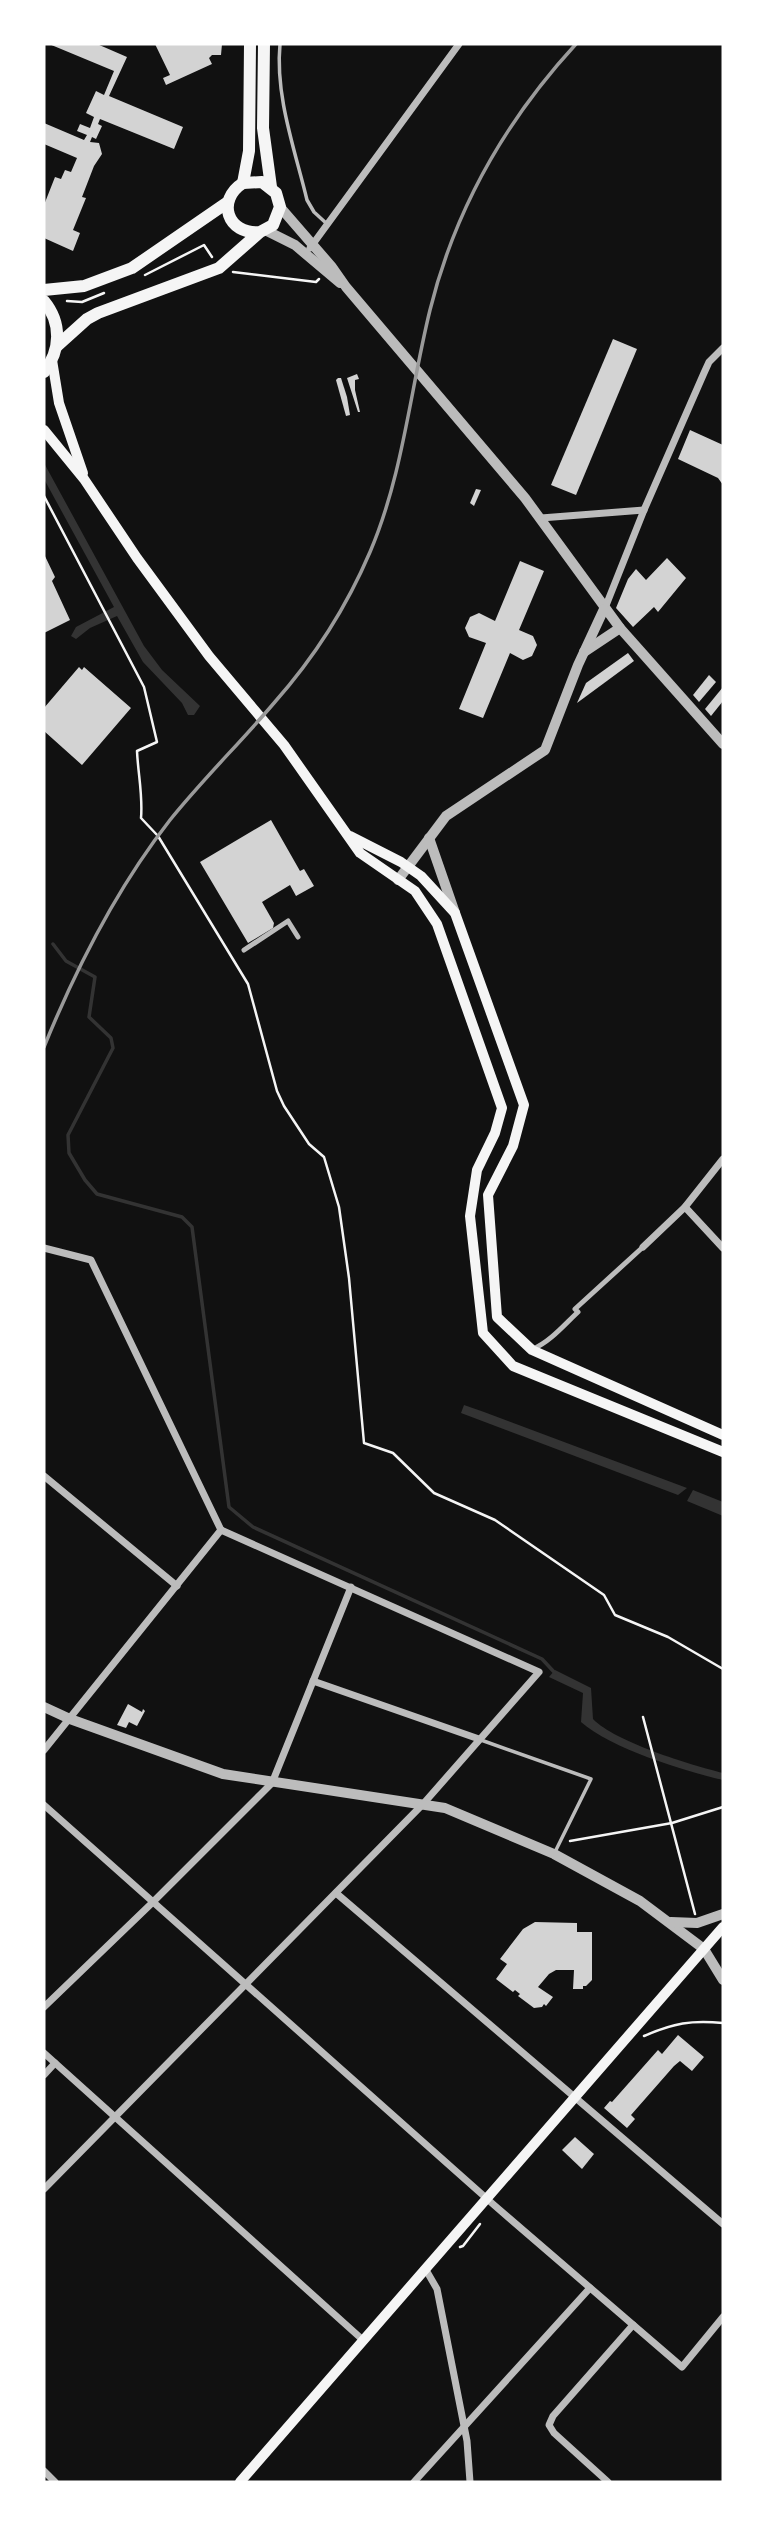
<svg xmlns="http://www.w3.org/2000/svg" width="767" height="2526" font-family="Inter,sans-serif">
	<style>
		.water { fill: #333 }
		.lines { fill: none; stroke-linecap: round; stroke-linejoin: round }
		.stream { stroke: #333; stroke-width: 3.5 }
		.building { fill: #d3d3d3 }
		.path { stroke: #f5f5f5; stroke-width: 2.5 }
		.service { stroke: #bcbcbc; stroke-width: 3.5 }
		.pedestrian { stroke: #bcbcbc; stroke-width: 5 }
		.minor { stroke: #bcbcbc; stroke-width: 7 }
		.tertiary { stroke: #bcbcbc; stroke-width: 10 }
		.secondary { stroke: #f5f5f5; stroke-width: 10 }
		.primary { stroke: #f5f5f5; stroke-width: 12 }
		.rail { stroke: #9a9a9a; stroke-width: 3.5 }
	</style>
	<rect width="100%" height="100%" fill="#111"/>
	<g class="water">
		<polygon points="44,463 144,646 162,670 200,706 194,715 188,715 182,703 143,662 117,616 90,628 76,639 71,636 76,627 114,607 44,479"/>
		<polygon points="464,1405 484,1412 687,1488 678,1495 461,1413"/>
		<polygon points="693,1490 723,1502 723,1516 687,1501"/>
		<path d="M555,1670L591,1688L593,1719C615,1742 691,1765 723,1773V1780C684,1771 610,1748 581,1722L583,1693L549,1677Z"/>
	</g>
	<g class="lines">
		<polyline class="stream" points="53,944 66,961 95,977 89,1017 111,1038 113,1048 68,1135 69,1153 85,1180 97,1194 182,1217 192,1227 229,1507 253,1527 542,1659 555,1673"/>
	</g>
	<g class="building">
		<polygon points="49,44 97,44 127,57 109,96 183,127 174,149 100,119 98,124 102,126 96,139 92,137 90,142 99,143 102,154 94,166 82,197 86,198 73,230 80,233 73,251 44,238 44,205 55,177 61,179 65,170 71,172 77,158 44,144 44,123 84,140 87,135 77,131 80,124 90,128 94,117 86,113 96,91 104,95 114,71"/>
		<polygon points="155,44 222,44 221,55 212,55 209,58 212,64 166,85 163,78 170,75"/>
		<polygon points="613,339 637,349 576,495 551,485"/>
		<polygon points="357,374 359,379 355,380 355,390 360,412 358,412 347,378"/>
		<polygon points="338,378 341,378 347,397 350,415 346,416 336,380"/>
		<polygon points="690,430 723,445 723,485 718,478 678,459"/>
		<polygon points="476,489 481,490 474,506 470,503"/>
		<polygon points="44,554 55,577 52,581 70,620 44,633"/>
		<polygon points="667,558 686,578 658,612 654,607 633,627 616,608 628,579 636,569 646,580"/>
		<polygon points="520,561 544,571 519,630 533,636 537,645 532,656 523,660 510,653 483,718 459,709 486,643 469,637 465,628 470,617 479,613 495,621"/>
		<polygon points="628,653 634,661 577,703 586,683"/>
		<polygon points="79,667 82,670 84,667 131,708 82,765 44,731 44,708"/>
		<polygon points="709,675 716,682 699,702 693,695"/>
		<polygon points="723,687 723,701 711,716 705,709"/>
		<polygon points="271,820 300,871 304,869 314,886 296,896 290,885 262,902 274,923 273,928 248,943 200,862"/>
		<polygon points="128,1704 142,1712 143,1709 145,1711 137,1726 129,1722 126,1728 117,1725"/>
		<polygon points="535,1922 577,1923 577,1932 592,1932 592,1980 586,1986 583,1986 583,1989 573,1989 574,1970 556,1970 549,1974 538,1987 553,1997 546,2006 544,2004 542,2007 534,2008 518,1996 520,1994 515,1990 513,1992 496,1979 507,1964 500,1959 523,1929"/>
		<polygon points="678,2035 704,2057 692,2071 680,2061 674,2066 631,2115 635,2119 627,2128 604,2108 610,2101 612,2102 658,2050 662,2054"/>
		<polygon points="575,2137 594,2154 582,2169 562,2150"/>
	</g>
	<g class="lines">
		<g class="path">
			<polyline points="233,272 316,282 319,279"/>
			<polyline points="145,275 204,245 212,257"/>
			<polyline points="67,301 82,302 104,293"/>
			<path d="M44,496L144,687L157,742L137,751C138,774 143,795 141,818L158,836L248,984L277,1091L284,1106L309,1144L324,1157L339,1207L349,1278L364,1443L393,1453L434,1493L495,1520L604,1595L615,1615L668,1637L723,1669"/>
			<polyline points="643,1717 695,1914"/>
			<polyline points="570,1841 672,1823 723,1807"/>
			<path d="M644,2036C674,2023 691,2020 723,2023"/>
			<polyline points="460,2247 463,2246 480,2224"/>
		</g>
		<g class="service">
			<path d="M280,44C275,96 295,150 307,200L314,212L326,223"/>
			<polyline points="481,1740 591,1779 554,1854"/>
		</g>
		<g class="pedestrian">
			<polyline points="244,950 288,921 298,937"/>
			<path d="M533,1349C551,1341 564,1325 578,1312L575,1309L643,1247"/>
		</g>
		<g class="minor">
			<polyline points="310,248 459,44"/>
			<polyline points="541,518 644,510"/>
			<polyline points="605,608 644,510 704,373 709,362 723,348"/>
			<polyline points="685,1207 723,1248"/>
			<polyline points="643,1247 685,1207 723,1159"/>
			<polyline points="44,1248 91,1260 221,1530"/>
			<polyline points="44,1476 177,1586"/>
			<polyline points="313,1681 479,1739"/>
			<polyline points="44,1750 221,1530"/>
			<polyline points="44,1805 494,2205 682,2367 723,2317"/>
			<polyline points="336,1893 723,2224"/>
			<polyline points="44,2007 152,1903 272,1783 351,1587"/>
			<polyline points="44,2053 364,2341"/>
			<polyline points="44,2075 55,2063"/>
			<polyline points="44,2189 424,1803 539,1672 221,1530"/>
			<polyline points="426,2270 437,2289 467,2441 470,2482"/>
			<polyline points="44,2471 55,2482"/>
			<polyline points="414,2482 590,2288"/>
			<polyline points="608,2482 554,2433 549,2425 553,2416 633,2325"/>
		</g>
		<g class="tertiary">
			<polyline points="280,207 332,267 346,287 525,498 620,628 723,744"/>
			<polyline points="265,230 295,245 340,283"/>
			<polyline points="584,652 620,628"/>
			<polyline points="429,838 455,913"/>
			<polyline points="398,880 446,816 545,750 578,665 604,609"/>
			<polyline points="44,1707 70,1719 223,1774 445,1808 554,1854 640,1901 704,1949 723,1980"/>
			<polyline points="671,1922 697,1923 723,1914"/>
		</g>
		<g class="secondary">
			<polyline points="52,360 59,403 83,473"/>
			<polyline points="44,430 84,479 137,558 209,656 284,745 360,853 415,891 437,924 502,1108 495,1133 477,1170 470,1216 483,1333 513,1366 723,1452"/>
			<polyline points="350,836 401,862 421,876 455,913 524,1105 513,1146 488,1195 497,1317 532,1350 723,1435"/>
			<polyline points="240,2482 723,1927"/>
		</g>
		<g class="primary">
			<polyline points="264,44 263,128 271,187"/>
			<polyline points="243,183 249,151 250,44"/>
			<polyline points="44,290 84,286 132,268 228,202"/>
			<path d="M44,301C62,323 61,350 44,372"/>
			<path d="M57,346L87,319L98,313L219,268L260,232L273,225L280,207L276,193L262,182L243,183C216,200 227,235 260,232"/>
		</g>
		<path class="rail" d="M44,1047C77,966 116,889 170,820C203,779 240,743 274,703C313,659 347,606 370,552C403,475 410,391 430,310C455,209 506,120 576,44"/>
	</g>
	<rect width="767" height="2526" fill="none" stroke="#ffffff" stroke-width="91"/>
</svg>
